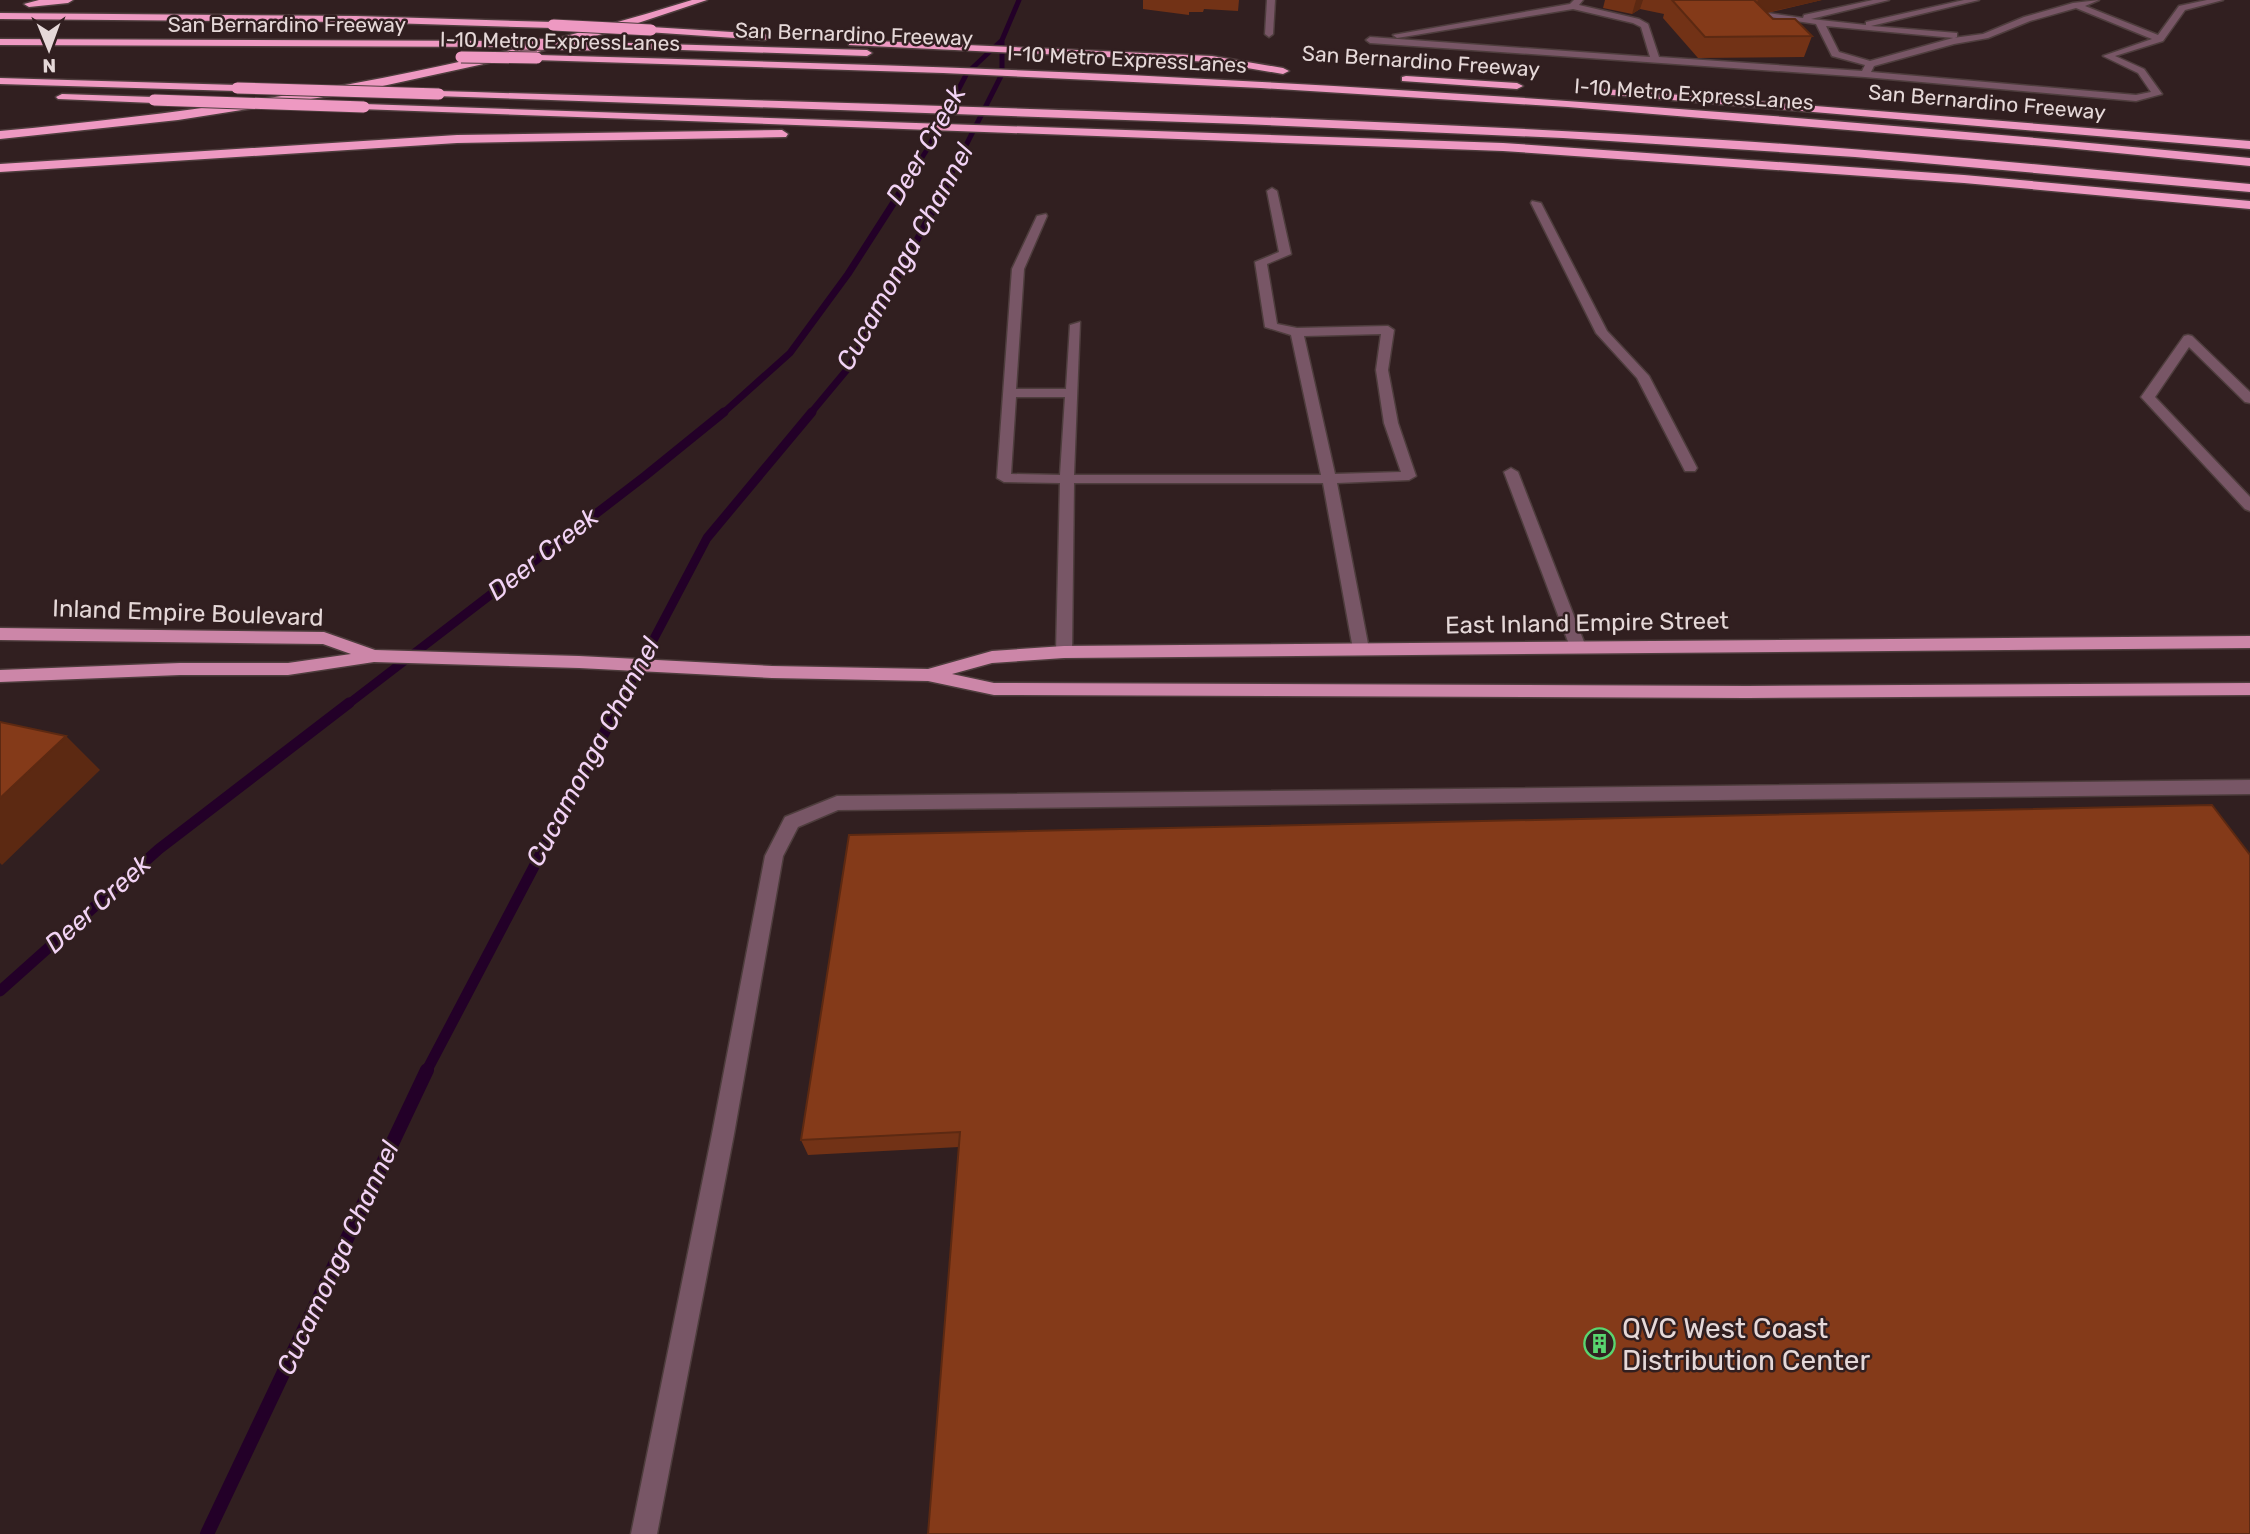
<svg xmlns="http://www.w3.org/2000/svg" width="2250" height="1534" font-family="Rubik,sans-serif">
	<style>
		.lines { fill: none; stroke-linecap: round; stroke-linejoin: round }
		.stream-far4 { stroke: #230028; stroke-width: 5 }
		.stream-far3 { stroke: #230028; stroke-width: 7 }
		.stream-far2 { stroke: #230028; stroke-width: 9 }
		.stream-far1 { stroke: #230028; stroke-width: 11 }
		.stream { stroke: #230028; stroke-width: 14 }
		.minor-casing { stroke: #4e3d3d; stroke-width: 3 }
		.major-casing { stroke: #4e3d3d; stroke-width: 3 }
		.highway-casing { stroke: #4e3d3d; stroke-width: 3 }
		.minor { fill: #785666; fill-rule: evenodd }
		.major { fill: #cc86a8; fill-rule: evenodd }
		.highway { fill: #ee99c2; fill-rule: evenodd }
		.highway-bridge-casing { stroke: #4e3d3d; stroke-width: 13; stroke-linecap: butt }
		.highway-bridge { stroke: #ee99c2; stroke-width: 11 }
		.wall { fill: #723216 }
		.shaded-wall { fill: #5c2912 }
		.building { fill: #843a19; stroke: #5c2912; stroke-width: 2 }
		.labels { text-anchor: middle; dominant-baseline: central; stroke-width: 5; stroke-linejoin: round; paint-order: stroke }
		.far-street-label { font-size: 21px; fill: #e5d8d8; stroke: #311f20 }
		.street-label { font-size: 24px; fill: #e5d8d8; stroke: #311f20 }
		.water-label { font-size: 26px; font-style: italic; fill: #f2d3f5; stroke: #311f20 }
		.near-poi-label { font-size: 28px; fill: #e5d8d8; stroke: #311f20; text-anchor: start }
	</style>
	<rect width="100%" height="100%" fill="#311f20"/>
	<g class="lines">
		<g class="stream-far4">
			<polyline points="906,183 928,148 967,73 1000,42"/>
			<polyline points="947,183 1002,74 1002,40 1019,0"/>
		</g>
		<g class="stream-far3">
			<polyline points="722,414 790,353 848,274 907,182"/>
			<polyline points="810,414 850,366 948,182"/>
		</g>
		<g class="stream-far2">
			<polyline points="347,705 645,476 724,412"/>
			<polyline points="619,705 707,538 812,412"/>
		</g>
		<g class="stream-far1">
			<polyline points="0,991 159,849 349,703"/>
			<polyline points="426,1072 620,703"/>
		</g>
		<polyline class="stream" points="207,1534 427,1070"/>
		<defs>
			<g id="minor">
				<polygon points="1267,0 1275,0 1273,34 1269,37 1265,34"/>
				<path d="M1574,0H1583L1579,5L1639,19L1648,24L1659,57L1862,71L1865,65L1832,56L1816,24L1756,15L1760,12L1803,18L1804,15L1873,0H1889L1811,19L1866,25V22L1964,0H1979L1871,26L1957,33V37L1954,38L1826,26L1839,52L1870,61L1953,38L1983,34L2024,17L2073,3L2099,0L2085,6L2158,35L2179,6L2207,0H2223L2185,10L2163,41L2115,56L2144,69L2162,94L2136,101L1865,77L1370,43L1366,40L1370,37L1650,57L1641,27L1633,23L1573,9L1397,38L1393,35L1570,4ZM2076,8L2152,39L2103,56L2138,73L2151,92L2136,95L1871,72L1874,66L1954,44L1988,38L2030,21Z"/>
				<path d="M1272,188L1277,191L1291,254L1267,264L1277,324L1297,328L1388,326L1394,330L1388,370L1398,423L1416,476L1409,480L1337,483L1369,649L1361,655L1353,649L1323,483H1074L1072,652L1064,658L1058,656L1056,652L1060,483L1004,482L997,478L1012,269L1037,216L1046,214L1047,216L1024,269L1016,389H1066L1070,325L1080,322L1074,475H1321L1291,335L1265,327L1255,262L1279,252L1267,191ZM1381,334L1376,370L1384,423L1401,472L1335,474L1304,336ZM1016,397H1065L1060,475L1011,474Z"/>
				<polygon points="1532,201 1541,203 1607,331 1649,376 1697,468 1695,471 1685,471 1637,378 1596,333 1531,203"/>
				<polygon points="2188,335 2192,336 2250,392 2250,403 2245,402 2189,347 2155,397 2250,497 2250,511 2245,509 2141,397 2184,336"/>
				<polygon points="1511,468 1518,472 1586,647 1584,651 1572,651 1570,647 1504,472"/>
				<polygon points="2250,780 2250,794 838,810 798,827 783,856 734,1134 657,1534 631,1534 712,1134 765,856 785,817 837,796"/>
			</g>
			<polygon id="major" points="0,628 324,632 375,650 579,656 772,666 928,669 992,651 1064,646 2250,636 2250,648 1064,658 992,663 952,674 994,683 1747,686 2250,683 2250,695 1747,698 994,695 928,681 772,678 579,668 374,662 288,675 180,675 0,682 0,670 180,663 288,663 351,654 323,644 0,640"/>
			<g id="highway">
				<polygon points="73,0 68,3 29,7 24,4 39,0"/>
				<path d="M692,0H707L620,29L534,53L355,92L178,120L0,139V131C239,109 462,72 692,0Z"/>
				<polygon points="0,13 356,16 553,22 558,25 553,28 356,22 0,19"/>
				<polygon points="651,27 765,34 770,37 765,40 647,32 647,28"/>
				<polygon points="0,39 515,41 520,44 515,47 0,45"/>
				<polygon points="853,40 1212,56 1283,68 1289,71 1283,74 1212,62 849,45 849,41"/>
				<polygon points="596,42 867,50 872,53 867,56 592,47 591,45"/>
				<path d="M539,55C780,62 1021,68 1262,82C1592,100 1921,126 2250,158V166L2056,147L1568,107L1261,88L943,73L535,60V56Z"/>
				<polygon points="1406,76 1517,83 1523,86 1517,89 1402,81 1402,77"/>
				<polygon points="0,78 237,85 243,88 237,91 0,84"/>
				<polygon points="1605,89 2250,141 2250,149 1601,94 1601,90"/>
				<path d="M439,91C867,104 1296,114 1723,140C1899,151 2075,168 2250,184V192L1855,157L1563,138L1242,124L435,96V92Z"/>
				<polygon points="62,94 154,97 160,100 154,103 58,99 56,97"/>
				<polygon points="364,104 1503,143 1964,175 2250,201 2250,209 1964,183 1503,151 360,109 358,107"/>
				<polygon points="782,130 788,134 786,137 457,143 0,172 0,164 457,135"/>
			</g>
		</defs>
		<use href="#minor" class="minor-casing"/>
		<use href="#major" class="major-casing"/>
		<use href="#highway" class="highway-casing"/>
		<use href="#minor" class="minor"/>
		<use href="#major" class="major"/>
		<use href="#highway" class="highway"/>
		<defs>
			<g id="highway-bridge">
				<polyline points="553,25 651,30"/>
				<polyline points="515,44 596,45"/>
				<polyline points="461,57 537,58"/>
				<polyline points="237,88 439,94"/>
				<polyline points="154,100 364,107"/>
			</g>
		</defs>
		<use href="#highway-bridge" class="highway-bridge-casing"/>
		<use href="#highway-bridge" class="highway-bridge"/>
	</g>
	<g class="wall">
		<polygon points="1143,0 1239,0 1238,11 1204,9 1203,12 1189,12 1189,15 1143,9"/>
		<polygon points="1605,0 1822,0 1767,13 1773,19 1812,36 1804,57 1698,58 1663,18 1664,14 1640,9 1632,14 1603,8"/>
		<polygon points="2212,805 959,1147 808,1155 801,1140"/>
	</g>
	<g class="shaded-wall">
		<polygon points="1636,0 1643,0 1640,9 1632,14"/>
		<polygon points="1758,0 1822,0 1752,16"/>
		<polygon points="66,736 100,770 2,865 0,863 0,798"/>
	</g>
	<g class="building">
		<polygon points="1672,0 1754,0 1773,19 1795,19 1812,36 1705,37"/>
		<polygon points="0,722 66,736 0,798"/>
		<polygon points="2212,805 2250,855 2250,1534 928,1534 960,1132 801,1140 849,835"/>
	</g>
	<defs>
		<symbol id="building-ring" viewBox="-11 -11 22 22"><circle r="9.5" fill="#311f20" stroke="#59d56f" stroke-width="1.5"/><path d="M-4-6H4V6H1V3H-1V6H-4ZM-2.5-4.3h1.7v1.8h-1.7ZM.8-4.3h1.7v1.8H.8ZM-2.5-1h1.7V.8h-1.7ZM.8-1h1.7V.8H.8Z" fill="#59d56f"/></symbol>
	</defs>
	<g fill-rule="evenodd">
		<use href="#building-ring" x="1582" y="1326" width="35" height="35"/>
	</g>
	<g class="labels">
		<g class="far-street-label">
			<text x="287" y="24">San Bernardino Freeway</text>
			<text transform="translate(854 34) rotate(2)">San Bernardino Freeway</text>
			<text transform="translate(560 41) rotate(1)">I-10 Metro ExpressLanes</text>
			<text transform="translate(1127 59) rotate(3)">I-10 Metro ExpressLanes</text>
			<text transform="translate(1421 61) rotate(4)">San Bernardino Freeway</text>
			<text transform="translate(1694 94) rotate(4)">I-10 Metro ExpressLanes</text>
			<text transform="translate(1987 102) rotate(5)">San Bernardino Freeway</text>
		</g>
		<g class="street-label">
			<text transform="translate(188 613) rotate(2)">Inland Empire Boulevard</text>
			<text transform="translate(1587 623) rotate(-1)">East Inland Empire Street</text>
		</g>
		<g class="water-label">
			<text transform="translate(926 145) rotate(-60)">Deer Creek</text>
			<text transform="translate(905 257) rotate(-61)">Cucamonga Channel</text>
			<text transform="translate(543 554) rotate(-38)">Deer Creek</text>
			<text transform="translate(593 752) rotate(-62)">Cucamonga Channel</text>
			<text transform="translate(98 904) rotate(-42)">Deer Creek</text>
			<text transform="translate(338 1258) rotate(-65)">Cucamonga Channel</text>
		</g>
		<g class="near-poi-label">
			<text x="1622" y="1328">QVC West Coast<tspan x="1622" dy="32">Distribution Center</tspan></text>
		</g>
	</g>
	<g transform="translate(49 49) rotate(179)" stroke="#311f20" stroke-width="5" paint-order="stroke">
	<path d="M0-5L12 26L0 18L-12 26Z" fill="#e5d8d8"/>
	<text y="-10" font-size="19" font-weight="bold" text-anchor="middle" fill="#e5d8d8">N</text>
	</g>
</svg>
